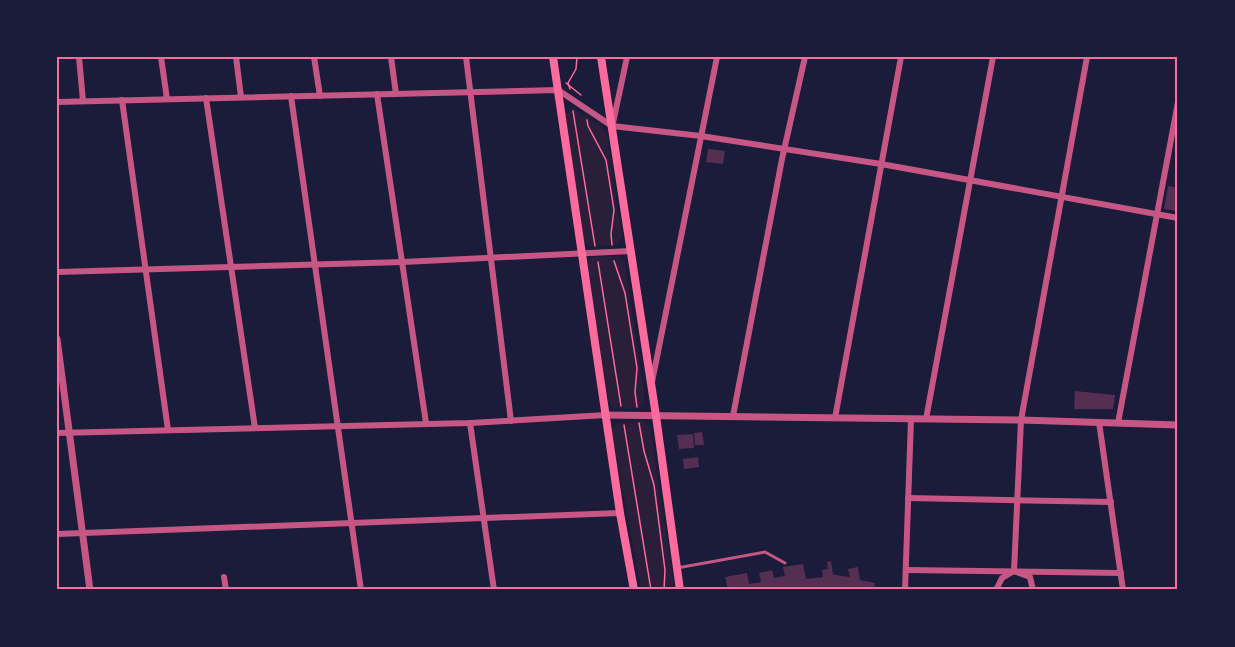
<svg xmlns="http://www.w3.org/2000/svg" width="1235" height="647" font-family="Ubuntu,sans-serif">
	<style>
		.green { fill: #2a1e3b }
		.building { fill: #542f53 }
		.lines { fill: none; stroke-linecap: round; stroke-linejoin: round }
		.path { stroke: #ff6b9d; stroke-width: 1.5 }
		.service { stroke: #c65784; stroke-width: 3 }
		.minor { stroke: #c65784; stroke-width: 6 }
		.tertiary { stroke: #c65784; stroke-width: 7 }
		.secondary { stroke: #ff6b9d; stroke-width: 8 }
		.neatline { fill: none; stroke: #ff6b9d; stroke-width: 2 }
	</style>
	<rect width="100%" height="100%" fill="#1b1b3a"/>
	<g class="green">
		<polygon points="574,109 602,127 607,135 622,237 616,245 588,246 582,240 566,114"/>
		<polygon points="618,256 625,262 645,402 640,408 614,409 608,401 587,261 593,257"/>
		<polygon points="644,421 650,428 675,590 641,590 612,430 617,423"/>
	</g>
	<g class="building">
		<polygon points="708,149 725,151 723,164 706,162"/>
		<polygon points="1168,186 1178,188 1178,211 1164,209"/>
		<polygon points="1075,391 1115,395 1113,409 1074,409"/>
		<polygon points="702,432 704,445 695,445 694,433"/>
		<polygon points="693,434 694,448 679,449 677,435"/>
		<polygon points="698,457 699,467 684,469 683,459"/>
		<polygon points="831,561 833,574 836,575 850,577 848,569 858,567 860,580 875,583 874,590 728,590 725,577 747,573 749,584 761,582 759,573 772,570 774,578 785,576 783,567 803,564 806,579 823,577 822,570 828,569 827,562"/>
	</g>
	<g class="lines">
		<g class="path">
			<polyline points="566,83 581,95"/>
			<polyline points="570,89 568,83 576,69 577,57"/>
			<polyline points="573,111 595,246"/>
			<polyline points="587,120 588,126 606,160 614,210 611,234 612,245"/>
			<polyline points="614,261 625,293 637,368 635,392 637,407"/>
			<polyline points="598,262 621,406"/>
			<polyline points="639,423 644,451 654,485 665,570 664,590"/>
			<polyline points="624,425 651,590"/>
		</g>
		<polyline class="service" points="677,568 765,552 785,563"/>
		<g class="minor">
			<polyline points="79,57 83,101"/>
			<polyline points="161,57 167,99"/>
			<polyline points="236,57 241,97"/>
			<polyline points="314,57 320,96"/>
			<polyline points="391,57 396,94"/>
			<polyline points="466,57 511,421"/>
			<polyline points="377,94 426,423"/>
			<polyline points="291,96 361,590"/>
			<polyline points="206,98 255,428"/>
			<polyline points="122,100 168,430"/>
			<polyline points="57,102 558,90 612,126 701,136 881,164 1178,218"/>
			<polyline points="613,123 627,57"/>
			<polyline points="57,272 403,262 631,251"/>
			<polyline points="652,382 717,57"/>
			<polyline points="733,416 782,159 805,57"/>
			<polyline points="835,418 901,57"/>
			<polyline points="926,419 993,57"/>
			<polyline points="1099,422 1123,590"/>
			<polyline points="470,423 494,590"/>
			<polyline points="1118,423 1178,102"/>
			<polyline points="57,433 470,423 606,415"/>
			<polyline points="908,498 1111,502"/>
			<polyline points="57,534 620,513"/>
			<polyline points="906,570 1121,573"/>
			<polyline points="1014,571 1021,420 1087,57"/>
			<polyline points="224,577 226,590"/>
			<polyline points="905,590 911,419"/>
			<polyline points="996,590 1002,578 1014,571 1030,577 1033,590"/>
		</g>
		<g class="tertiary">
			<polyline points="57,339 90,590"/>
			<polyline points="606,415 1021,420 1178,425"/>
		</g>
		<g class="secondary">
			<polyline points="553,57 620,513 634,590"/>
			<polyline points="601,57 656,416 680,590"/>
		</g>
	</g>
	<rect width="1235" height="647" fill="none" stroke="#1b1b3a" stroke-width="117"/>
	<rect x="58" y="58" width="1118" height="530" class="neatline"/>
</svg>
